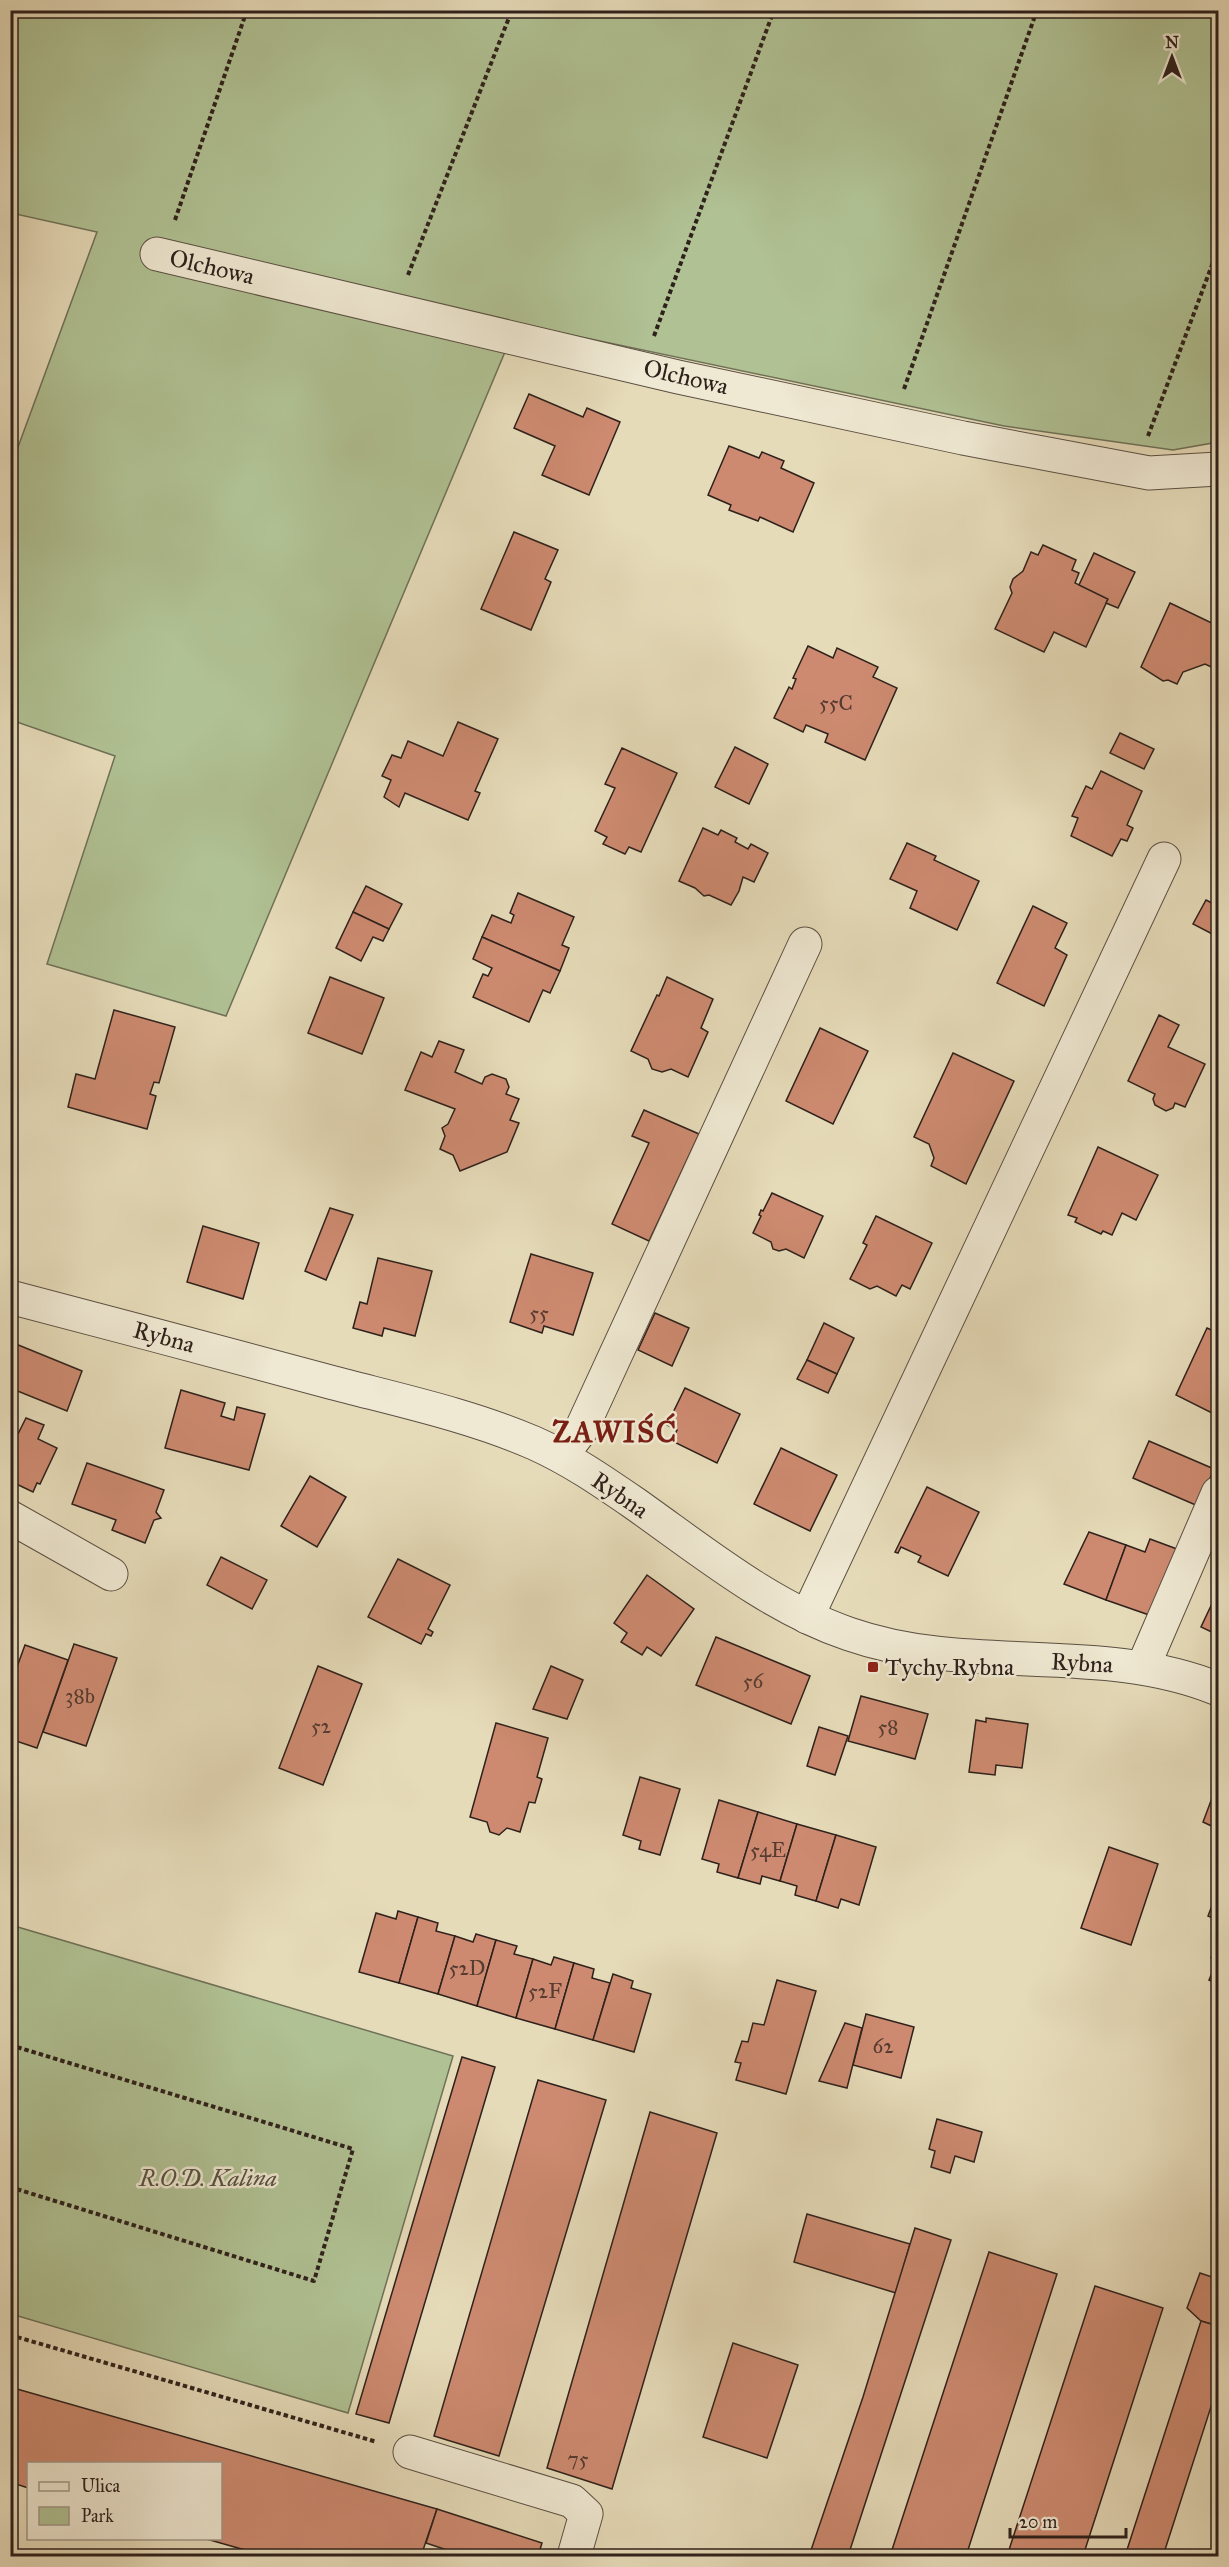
<svg xmlns="http://www.w3.org/2000/svg" width="1229" height="2567" font-family="'IM FELL Great Primer',serif">
	<style>
		.green { fill: #b0c193; stroke: #6f7158; stroke-width: 1.5 }
		.building { fill: #cd8a70; stroke: #2e211c; stroke-width: 1.5 }
		.lines { fill: none; stroke-linecap: round; stroke-linejoin: round }
		.minor-casing { stroke: #5c5043; stroke-width: 35 }
		.path { stroke: #2e211c; stroke-width: 4; stroke-dasharray: 4.5 3; stroke-linecap: butt }
		.minor { stroke: #efe8d2; stroke-width: 33 }
		.poi-dot { fill: #8f2418; stroke: #efe8d2; stroke-width: 2 }
		.labels { text-anchor: middle; dominant-baseline: central; stroke-width: 5; stroke-linejoin: round; paint-order: stroke }
		.number-label { font-size: 21px; fill: #563b31 }
		.street-label { font-size: 24px; fill: #2e211c; stroke: #efe8d2 }
		.poi-label { font-size: 24px; fill: #2e211c; stroke: #efe8d2; text-anchor: start }
		.park-label { font-size: 24px; font-style: italic; fill: #555140; stroke: #efe8d2 }
		.district-label { font-size: 30px; font-weight: bold; letter-spacing: 1.5px; fill: #7a1f14; stroke: #efe8d2 }
	</style>
	<rect width="100%" height="100%" fill="#e6dbb9"/>
	<filter id="stains"><feTurbulence type="fractalNoise" baseFrequency=".00333" numOctaves="4"/><feColorMatrix values="0 0 0 0 .2 0 0 0 0 .09 0 0 0 0 .02 0 0 0 .5 -.17"/></filter>
	<radialGradient id="worn" r=".72"><stop offset=".6" stop-color="#630" stop-opacity="0"/><stop offset="1" stop-color="#630" stop-opacity=".3"/></radialGradient>
	<g class="green">
		<polygon points="11,11 1218,11 1218,442 1173,450 1004,426 529,326 505,352 226,1016 47,964 115,756 11,720 10,469 97,232 11,213"/>
		<polygon points="11,1925 453,2056 348,2413 11,2314"/>
	</g>
	<g class="building">
		<polygon points="529,394 583,417 587,408 620,422 589,495 542,475 555,446 514,428"/>
		<polygon points="729,446 759,458 762,452 784,461 781,468 814,483 793,532 760,517 758,521 729,510 731,505 708,495"/>
		<polygon points="514,532 558,550 545,579 551,582 531,630 481,609"/>
		<polygon points="1043,545 1076,560 1072,570 1079,573 1075,583 1108,599 1086,647 1054,632 1044,652 995,629 1012,593 1010,587 1013,579 1023,571 1031,552 1038,555"/>
		<polygon points="1094,553 1135,572 1118,608 1106,603 1108,599 1079,585"/>
		<polygon points="1170,603 1218,626 1218,670 1205,664 1183,672 1177,684 1168,680 1163,681 1141,667"/>
		<polygon points="808,646 833,658 837,648 878,667 873,677 897,688 865,760 825,742 828,734 806,725 803,732 774,718 789,687 792,689 796,679 793,678"/>
		<polygon points="458,722 498,739 475,791 480,793 468,820 405,793 399,807 384,797 391,780 382,776 392,755 401,758 408,741 443,756"/>
		<polygon points="1120,733 1154,749 1144,769 1110,753"/>
		<polygon points="735,747 768,764 749,804 715,787"/>
		<polygon points="622,748 677,773 641,852 629,847 625,854 603,844 607,837 595,831 615,788 605,784"/>
		<polygon points="1101,771 1142,791 1127,825 1133,828 1127,841 1121,839 1112,856 1071,836 1078,818 1072,816 1086,786 1092,789"/>
		<polygon points="703,828 718,835 721,830 737,838 735,842 748,849 751,844 768,853 754,882 743,877 739,891 731,905 709,895 704,896 695,888 679,881"/>
		<polygon points="907,843 936,856 934,860 979,881 957,930 910,908 917,891 890,879"/>
		<polygon points="366,886 402,904 389,929 353,912"/>
		<polygon points="518,893 574,917 562,945 569,948 560,971 482,937 492,915 511,923 514,915 510,913"/>
		<polygon points="1206,900 1218,906 1218,937 1193,924"/>
		<polygon points="1033,906 1067,923 1055,948 1067,955 1044,1006 997,983"/>
		<polygon points="353,912 389,929 383,941 373,937 361,961 336,948"/>
		<polygon points="482,937 560,971 550,993 543,990 529,1022 473,997 483,974 488,976 492,968 473,959"/>
		<polygon points="330,977 384,998 362,1054 308,1033"/>
		<polygon points="667,977 713,999 701,1028 708,1032 688,1077 671,1069 662,1072 652,1069 648,1059 631,1051 657,995 659,996"/>
		<polygon points="114,1010 175,1027 159,1083 154,1082 150,1094 156,1096 147,1129 68,1107 76,1074 95,1079"/>
		<polygon points="1159,1015 1179,1025 1168,1047 1205,1064 1185,1107 1175,1103 1173,1108 1166,1111 1155,1105 1153,1099 1155,1094 1128,1081"/>
		<polygon points="820,1028 868,1051 833,1124 786,1101"/>
		<polygon points="439,1041 464,1050 455,1072 482,1084 485,1077 492,1074 506,1079 509,1087 506,1094 519,1099 510,1120 519,1123 507,1152 460,1171 453,1155 440,1149 445,1136 442,1128 448,1124 455,1109 405,1090 421,1052 432,1057"/>
		<polygon points="953,1053 1014,1081 966,1184 931,1166 934,1158 929,1144 914,1137"/>
		<polygon points="644,1110 699,1134 649,1241 612,1224 649,1143 632,1136"/>
		<polygon points="1098,1147 1158,1175 1136,1220 1122,1213 1112,1235 1103,1231 1101,1234 1075,1222 1077,1218 1068,1215"/>
		<polygon points="772,1193 823,1216 804,1258 786,1249 779,1251 773,1249 771,1242 753,1233 761,1216 759,1215 761,1210 763,1211"/>
		<polygon points="330,1208 353,1215 326,1280 305,1271"/>
		<polygon points="876,1216 932,1243 910,1289 902,1285 896,1296 877,1286 870,1289 850,1279 867,1245 863,1243"/>
		<polygon points="203,1226 259,1243 243,1299 187,1282"/>
		<polygon points="531,1254 593,1273 573,1335 544,1326 542,1333 510,1322"/>
		<polygon points="378,1258 432,1271 415,1336 384,1328 382,1336 353,1328 360,1302 367,1304"/>
		<polygon points="655,1313 689,1328 672,1366 638,1350"/>
		<polygon points="824,1323 854,1338 837,1374 807,1360"/>
		<polygon points="1207,1328 1218,1333 1218,1416 1176,1395"/>
		<polygon points="11,1342 82,1371 67,1411 10,1388"/>
		<polygon points="807,1360 837,1374 828,1393 797,1379"/>
		<polygon points="685,1388 740,1414 717,1463 672,1441 677,1430 667,1425"/>
		<polygon points="181,1390 225,1403 221,1416 234,1420 237,1407 265,1414 249,1470 165,1448"/>
		<polygon points="26,1418 44,1425 38,1439 57,1448 40,1484 37,1483 33,1492 10,1481 10,1450"/>
		<polygon points="1149,1441 1214,1469 1198,1506 1133,1478"/>
		<polygon points="781,1448 837,1475 810,1531 754,1504"/>
		<polygon points="87,1463 164,1490 156,1512 161,1518 154,1520 145,1543 112,1530 116,1520 72,1504"/>
		<polygon points="310,1476 346,1497 317,1547 281,1526"/>
		<polygon points="927,1487 979,1512 948,1576 918,1562 921,1556 901,1547 898,1553 895,1552"/>
		<polygon points="1089,1532 1126,1545 1106,1600 1064,1584"/>
		<polygon points="1150,1539 1177,1549 1152,1616 1106,1600 1126,1545 1145,1552"/>
		<polygon points="221,1557 267,1580 252,1609 207,1585"/>
		<polygon points="398,1559 450,1585 428,1629 433,1632 431,1636 426,1634 421,1644 368,1617"/>
		<polygon points="647,1575 694,1609 661,1656 647,1647 642,1655 621,1642 627,1633 614,1623"/>
		<polygon points="1217,1593 1218,1594 1218,1635 1201,1627"/>
		<polygon points="716,1637 810,1676 791,1724 696,1685"/>
		<polygon points="74,1644 117,1658 86,1746 43,1732"/>
		<polygon points="25,1645 68,1660 37,1748 10,1739 10,1686"/>
		<polygon points="318,1666 362,1684 323,1785 279,1768"/>
		<polygon points="551,1666 583,1680 567,1719 533,1709"/>
		<polygon points="861,1696 928,1714 915,1759 848,1741"/>
		<polygon points="986,1718 1028,1724 1022,1768 996,1765 995,1775 969,1772 976,1720 986,1722"/>
		<polygon points="496,1723 548,1738 537,1777 542,1779 535,1803 529,1802 520,1832 507,1828 499,1835 490,1832 487,1822 470,1817"/>
		<polygon points="819,1727 848,1736 835,1775 807,1766"/>
		<polygon points="640,1777 680,1789 660,1855 639,1849 641,1841 623,1835"/>
		<polygon points="1218,1782 1218,1829 1203,1822"/>
		<polygon points="719,1800 758,1812 738,1878 717,1872 719,1864 702,1859"/>
		<polygon points="758,1812 797,1824 780,1881 762,1876 760,1884 738,1878"/>
		<polygon points="797,1824 836,1835 816,1901 795,1895 797,1886 780,1881"/>
		<polygon points="836,1835 876,1847 859,1905 841,1899 838,1908 816,1901"/>
		<polygon points="1109,1847 1158,1864 1131,1945 1081,1928"/>
		<polygon points="1216,1895 1218,1896 1218,1920 1208,1916"/>
		<polygon points="398,1911 418,1917 399,1983 359,1972 376,1913 396,1919"/>
		<polygon points="418,1917 438,1923 436,1931 455,1936 438,1994 399,1983"/>
		<polygon points="476,1934 496,1940 477,2006 438,1994 455,1936 473,1942"/>
		<polygon points="1218,1939 1218,1984 1209,1980 1217,1961 1211,1958"/>
		<polygon points="496,1940 517,1946 514,1954 533,1959 516,2018 477,2006"/>
		<polygon points="554,1957 574,1963 555,2029 516,2018 533,1959 551,1965"/>
		<polygon points="574,1963 594,1969 592,1978 610,1983 593,2040 555,2029"/>
		<polygon points="613,1974 633,1981 631,1988 651,1994 634,2052 593,2040"/>
		<polygon points="777,1980 816,1991 786,2094 736,2080 741,2063 735,2062 742,2041 748,2042 753,2023 764,2025"/>
		<polygon points="866,2014 914,2027 901,2078 853,2065"/>
		<polygon points="845,2023 862,2028 847,2088 819,2081"/>
		<polygon points="462,2057 495,2067 389,2423 356,2414"/>
		<polygon points="538,2080 606,2100 499,2456 434,2436"/>
		<polygon points="650,2112 717,2133 612,2489 547,2468"/>
		<polygon points="937,2119 982,2132 974,2162 955,2156 950,2173 931,2167 935,2151 929,2149"/>
		<polygon points="807,2214 910,2244 896,2293 794,2262"/>
		<polygon points="915,2228 951,2240 848,2556 809,2556 863,2397"/>
		<polygon points="989,2252 1057,2274 966,2556 890,2556"/>
		<polygon points="1200,2273 1218,2279 1218,2326 1201,2321 1187,2308"/>
		<polygon points="1095,2286 1163,2308 1083,2556 1007,2556"/>
		<polygon points="1201,2321 1218,2326 1218,2385 1163,2556 1125,2556"/>
		<polygon points="733,2343 798,2365 767,2458 703,2437"/>
		<polygon points="10,2387 437,2509 421,2556 266,2556 203,2538 220,2538 220,2464 28,2464 28,2488 10,2482"/>
		<polygon points="437,2509 542,2543 538,2556 465,2556 426,2543"/>
		<polygon points="423,2551 442,2556 421,2556"/>
	</g>
	<g class="lines">
		<defs>
			<g id="minor">
				<polyline points="157,254 678,377 963,438 1149,473 1218,469"/>
				<path d="M10,1297C117,1325 223,1353 330,1382C398,1400 469,1415 534,1443C570,1459 602,1481 634,1503C702,1551 770,1607 849,1634C969,1676 1101,1641 1218,1689"/>
				<polyline points="561,1456 581,1430 805,944"/>
				<polyline points="10,1517 111,1574"/>
				<polyline points="807,1617 1164,859"/>
				<polyline points="1143,1667 1218,1493"/>
				<polyline points="410,2452 572,2501 586,2514 574,2556"/>
			</g>
		</defs>
		<use href="#minor" class="minor-casing"/>
		<g class="path">
			<polyline points="1192,10 1218,19"/>
			<polyline points="175,220 247,10"/>
			<polyline points="408,275 512,10"/>
			<polyline points="654,336 774,10"/>
			<polyline points="904,389 1037,10"/>
			<polyline points="1148,436 1218,249"/>
			<polyline points="10,2045 353,2149 314,2281 10,2187"/>
			<polyline points="10,2335 377,2442"/>
		</g>
		<use href="#minor" class="minor"/>
	</g>
	<rect class="poi-dot" x="867" y="1661" width="12" height="12" rx="3"/>
	<g class="labels">
		<g class="number-label">
			<text x="836" y="703">55C</text>
			<text x="539" y="1313">55</text>
			<text x="753" y="1681">56</text>
			<text x="80" y="1696">38b</text>
			<text x="321" y="1726">52</text>
			<text x="888" y="1727">58</text>
			<text x="768" y="1850">54E</text>
			<text x="467" y="1968">52D</text>
			<text x="545" y="1991">52F</text>
			<text x="883" y="2046">62</text>
			<text x="578" y="2459">75</text>
		</g>
		<g class="street-label">
			<text transform="translate(212 267) rotate(13)">Olchowa</text>
			<text transform="translate(686 377) rotate(13)">Olchowa</text>
			<text transform="translate(164 1337) rotate(15)">Rybna</text>
			<text transform="translate(620 1495) rotate(34)">Rybna</text>
			<text transform="translate(1082 1663) rotate(3)">Rybna</text>
		</g>
		<g class="poi-label">
			<text x="885" y="1667">Tychy Rybna</text>
		</g>
		<g class="park-label">
			<text x="208" y="2178">R.O.D. Kalina</text>
		</g>
		<g class="district-label">
			<text x="615" y="1432">ZAWIŚĆ</text>
		</g>
	</g>
	<rect width="1229" height="2567" fill="none" stroke="#e6dbb9" stroke-width="36"/>
	<rect x="12" y="12" width="1205" height="2543" fill="none" stroke="#2e211c" stroke-width="3"/>
	<rect x="18" y="18" width="1193" height="2531" fill="none" stroke="#2e211c" stroke-width="1.5"/>
	<rect x="27" y="2462" width="195" height="78" fill="#efe8d2" stroke="#a29889" stroke-width="1.5"/>
	<rect x="39" y="2482" width="30" height="9" fill="#efe8d2" stroke="#a29889" stroke-width="1.5"/>
	<text x="81" y="2492" font-size="18" fill="#2e211c">Ulica</text>
	<rect x="39" y="2507" width="30" height="18" fill="#b0c193" stroke="#a29889" stroke-width="1.5"/>
	<text x="81" y="2522" font-size="18" fill="#2e211c">Park</text>
	<g transform="translate(1172 57)" stroke="#efe8d2" stroke-width="4.5" paint-order="stroke">
	<path d="M0-4.5L10 22L0 15L-10 22Z" fill="#2e211c"/>
	<text y="-9" font-size="16" font-weight="bold" text-anchor="middle" fill="#2e211c">N</text>
	</g>
	<path d="M1010 2528v9h116v-9" fill="none" stroke="#2e211c" stroke-width="3"/>
	<text x="1019" y="2528" font-size="18" fill="#2e211c" stroke="#efe8d2" stroke-width="4.5" paint-order="stroke">20 m</text>
	<rect width="100%" height="100%" filter="url(#stains)"/>
	<rect width="100%" height="100%" fill="url(#worn)"/>
</svg>
